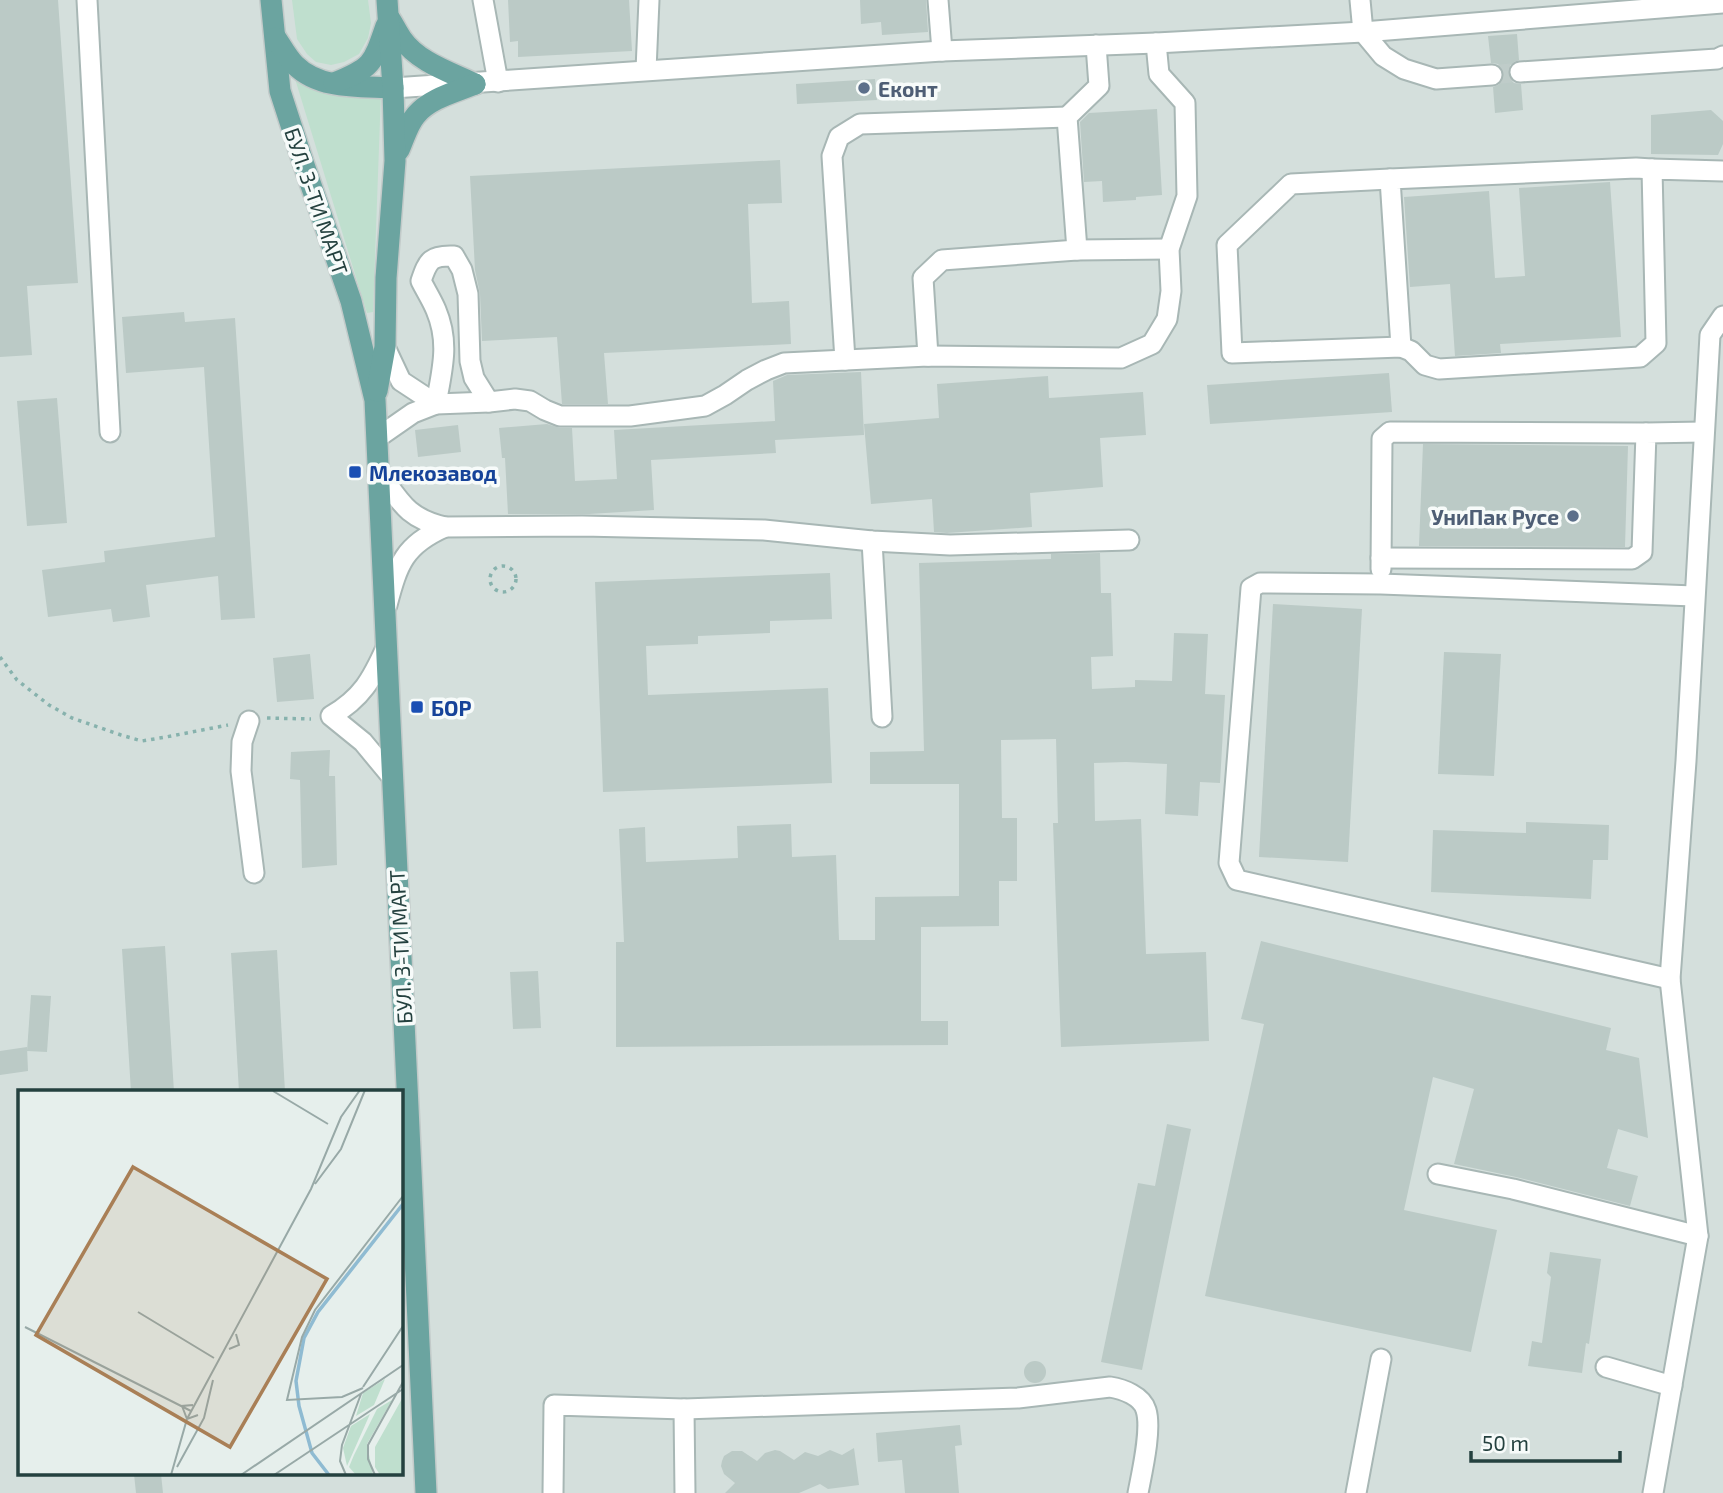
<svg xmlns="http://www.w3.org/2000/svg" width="1723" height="1493" font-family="'Exo 2',sans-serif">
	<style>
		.built { fill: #d4dfdc; fill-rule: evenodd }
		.green { fill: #bfdfce }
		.building { fill: #bbcac6 }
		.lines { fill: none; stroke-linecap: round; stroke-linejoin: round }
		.minor-tunnel { stroke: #bfccc9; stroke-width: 19; stroke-dasharray: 19 10; stroke-linecap: butt }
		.minor-casing { stroke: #a8b7b5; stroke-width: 23 }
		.major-casing { stroke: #c2cac9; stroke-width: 24 }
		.path { stroke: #87b2ad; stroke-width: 3.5; stroke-dasharray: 3.5 5; stroke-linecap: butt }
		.minor { stroke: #fff; stroke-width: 19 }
		.major { stroke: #6ba4a0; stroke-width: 21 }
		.service-dot { fill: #5c6f8a; stroke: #f7fbfa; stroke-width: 2.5 }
		.transit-dot { fill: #1a4fb4; stroke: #f7fbfa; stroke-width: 2.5 }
		.labels { text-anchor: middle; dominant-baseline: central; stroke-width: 7; stroke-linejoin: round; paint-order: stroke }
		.service-label { font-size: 21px; font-weight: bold; fill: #4e5e75; stroke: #f7fbfa; text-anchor: start }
		.street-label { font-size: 21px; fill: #24413f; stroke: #f7fbfa }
		.transit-label { font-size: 21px; font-weight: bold; fill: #164399; stroke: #f7fbfa; text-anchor: start }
		.inset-river { fill: none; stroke: #8fbbd2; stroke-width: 3.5 }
		.inset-road { fill: none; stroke: #98a9a7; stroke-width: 2 }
		.view { fill: #a97f56; fill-opacity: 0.15; stroke: #a97f56; stroke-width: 3.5 }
		.inset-edge { fill: none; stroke: #24413f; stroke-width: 3.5 }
	</style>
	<rect width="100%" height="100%" fill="#e6efec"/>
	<path class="built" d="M0,0H1723V1493H0ZM19,1092H401V1474H19Z"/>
	<g class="green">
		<polygon points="292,0 368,0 371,23 368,38 359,54 344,62 331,65 316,62 307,54 297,39"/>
		<path d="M292,69C298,75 305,83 313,88C332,100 360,93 381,92L373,312L367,313Z"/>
	</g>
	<g class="building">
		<polygon points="0,0 58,0 78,283 27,286 32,355 0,357"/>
		<polygon points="508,0 629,0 632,51 518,57 518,41 510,42"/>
		<polygon points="860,0 926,0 928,32 882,35 881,22 861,24"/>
		<polygon points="1517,34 1519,60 1514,62 1509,66 1508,73 1510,79 1514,83 1521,84 1523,110 1495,113 1493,87 1498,85 1503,81 1504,73 1502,68 1498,64 1491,63 1488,36"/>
		<polygon points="875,79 877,100 797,104 796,84"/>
		<polygon points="1157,109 1162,195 1136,197 1136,200 1103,202 1102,181 1084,182 1080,122 1089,113"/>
		<polygon points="1711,110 1723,121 1723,144 1718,155 1651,154 1651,115"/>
		<polygon points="780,160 782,203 748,204 752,303 789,301 791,344 604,353 608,404 562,404 557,337 482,341 480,294 475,270 470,176"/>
		<polygon points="1610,182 1621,337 1500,344 1501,353 1455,356 1450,284 1410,287 1404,197 1489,191 1495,278 1525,276 1519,188"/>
		<polygon points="184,312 185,322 235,318 255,618 221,620 218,576 146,585 150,617 113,622 111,609 48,617 42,570 105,562 104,551 215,537 204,367 126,373 122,317"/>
		<polygon points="861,372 864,435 775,440 776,453 651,460 654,510 589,514 508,514 505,458 502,458 499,428 547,424 560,428 572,428 575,481 617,479 614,430 775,421 773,381 787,375"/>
		<polygon points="1389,373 1392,412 1210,424 1207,385"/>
		<polygon points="1048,376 1049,398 1143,392 1146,435 1100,438 1103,487 1030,493 1032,527 947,533 934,532 932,499 871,504 864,424 939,418 937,384"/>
		<polygon points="57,398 67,523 27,526 17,401"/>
		<polygon points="458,425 461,452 418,457 415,430"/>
		<polygon points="1423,444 1628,446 1625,547 1419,546"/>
		<polygon points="1100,553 1101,593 1111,593 1113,656 1091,657 1092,689 1135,687 1135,680 1172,681 1174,633 1208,634 1205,694 1225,695 1220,783 1200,782 1198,816 1165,814 1167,764 1126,762 1094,763 1095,821 1141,819 1146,954 1206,952 1209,1041 1061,1047 1053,823 1058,823 1056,739 1001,740 1002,818 1017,818 1017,881 999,881 999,926 921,927 921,1021 948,1021 948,1045 616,1047 616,942 624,942 619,829 645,827 646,862 738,858 737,826 791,824 792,857 836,855 839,940 875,940 875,897 959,896 959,784 870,784 870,752 924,751 919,563 1051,559 1051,554"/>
		<polygon points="830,573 832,619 770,621 770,633 698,636 698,644 646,646 648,695 828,688 832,783 603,792 595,582"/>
		<polygon points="1273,604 1362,609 1348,862 1259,857"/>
		<polygon points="1444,652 1501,654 1494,776 1438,774"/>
		<polygon points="310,654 314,699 277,702 273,658"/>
		<polygon points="330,750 329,776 335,776 337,865 302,868 300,780 290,779 291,752"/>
		<polygon points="1526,822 1609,825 1608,860 1593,860 1591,899 1431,892 1433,830 1526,833"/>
		<polygon points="1261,941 1611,1028 1606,1050 1639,1058 1648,1138 1618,1129 1607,1168 1638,1176 1630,1206 1516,1177 1454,1164 1474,1089 1433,1077 1404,1210 1497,1230 1471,1352 1205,1296 1264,1024 1241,1019"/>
		<polygon points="165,946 174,1092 131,1092 122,949"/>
		<polygon points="277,950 285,1092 239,1092 231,953"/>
		<polygon points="538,971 541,1028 513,1029 510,972"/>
		<polygon points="31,995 51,996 47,1052 27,1051"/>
		<polygon points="27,1047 28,1071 0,1075 0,1051"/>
		<polygon points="1167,1124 1191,1129 1142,1370 1101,1362 1138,1183 1155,1186"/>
		<polygon points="1550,1252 1601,1259 1589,1344 1586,1343 1582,1373 1528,1366 1532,1341 1542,1343 1551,1277 1547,1273"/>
		<circle cx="1035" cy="1372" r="11"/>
		<polygon points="960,1425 962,1445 955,1446 959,1493 905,1493 902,1460 878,1462 876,1433"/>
		<polygon points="854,1448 859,1485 828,1489 820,1484 799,1493 725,1493 735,1483 724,1474 721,1466 722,1461 724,1456 732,1451 742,1451 757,1461 765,1453 775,1450 780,1451 794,1460 805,1452 818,1456 830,1450 842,1455"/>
		<polygon points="134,1474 161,1474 163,1493 136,1493"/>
	</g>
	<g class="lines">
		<polyline class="minor-tunnel" points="1492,75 1520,72"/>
		<defs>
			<g id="minor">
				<polyline points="87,0 110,432"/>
				<polyline points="483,0 498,82"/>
				<polyline points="938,0 942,51"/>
				<polyline points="1360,0 1363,32 1383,56 1404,69 1436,79 1492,75"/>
				<polyline points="646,70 649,0"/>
				<polyline points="1520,72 1717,59 1723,56"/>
				<polyline points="393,88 942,51 1156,43 1363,32 1723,3"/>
				<polyline points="1390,179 1291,184 1227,245 1232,353 1401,347 1411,351 1425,365 1439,369 1640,357 1656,343 1652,169 1723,171"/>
				<polyline points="1077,250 1169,249"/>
				<polyline points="385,347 401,381 436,404"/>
				<polyline points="1401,347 1390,179 1636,168 1652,169"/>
				<polyline points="928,356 923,278 942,260 1077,250 1067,117 1099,86 1096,45"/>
				<polyline points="845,360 832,156 839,137 860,124 1067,117"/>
				<path d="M436,404C442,370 450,343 436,310C432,300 426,291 421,281C428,260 431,255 454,256L462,270L468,294L470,361L474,378L489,402"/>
				<polyline points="377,438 413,413 436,404 489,402 515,399 530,401 545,410 560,416 630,416 705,406 725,395 747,380 766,370 784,363 928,356 1121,358 1152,344 1167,319 1171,291 1169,249 1187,196 1185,103 1159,74 1156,43"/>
				<path d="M378,471C400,501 406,518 445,527C404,545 398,564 387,605"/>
				<polyline points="445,527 582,526 764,530 872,541 950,545 1129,540"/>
				<polyline points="872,541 882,717"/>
				<polyline points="1381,558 1632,559 1642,552 1646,433 1703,432"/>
				<polyline points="1381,569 1382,439 1390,432 1646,433"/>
				<path d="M386,648C372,679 362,698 331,716L363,742L392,777"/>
				<polyline points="249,721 242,742 241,771 254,873"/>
				<polyline points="1670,979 1237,880 1229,863 1251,588 1260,583 1381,584 1694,596"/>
				<polyline points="1438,1174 1513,1189 1698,1236"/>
				<polyline points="1606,1367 1672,1386"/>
				<path d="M684,1409L1018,1398L1110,1387C1123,1389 1142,1396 1146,1410C1152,1429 1142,1472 1138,1493"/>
				<polyline points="553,1493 554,1405 684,1409 685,1493"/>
				<polyline points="1356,1493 1381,1359"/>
				<polyline points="1653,1493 1698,1236 1670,979 1686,761 1710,335 1723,316"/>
			</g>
			<g id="major">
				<polyline points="271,0 280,91 303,162 351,301 375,400 426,1493"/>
				<path d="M390,19C394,25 397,32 402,39C418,62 450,72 475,84"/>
				<path d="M276,38C282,47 287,57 295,65C320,90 361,86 393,88"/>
				<path d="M334,83C372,68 373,64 386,26"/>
				<path d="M399,150C404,139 408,124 416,115C430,98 456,92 475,84"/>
				<polyline points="377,391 385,347 386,278 395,161 393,88 387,0"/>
			</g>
		</defs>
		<use href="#minor" class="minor-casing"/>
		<use href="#major" class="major-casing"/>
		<g class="path">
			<circle cx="503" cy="579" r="13"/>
			<polyline points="0,657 17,680 49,705 72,718 121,735 142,741 166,737 228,725"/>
			<polyline points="267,718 311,719"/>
		</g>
		<use href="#minor" class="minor"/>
		<use href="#major" class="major"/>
	</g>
	<g class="service-dot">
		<circle cx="864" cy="88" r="7"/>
		<circle cx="1573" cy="516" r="7"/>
	</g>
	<g class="transit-dot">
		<rect x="348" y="465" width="14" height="14" rx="3.5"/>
		<rect x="410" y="700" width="14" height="14" rx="3.5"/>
	</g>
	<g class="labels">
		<g class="service-label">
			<text x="878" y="88">Еконт</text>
			<text x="1559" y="516" text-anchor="end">УниПак Русе</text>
		</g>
		<g class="street-label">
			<text transform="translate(317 201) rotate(71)">БУЛ. 3-ТИ МАРТ</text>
			<text transform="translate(400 947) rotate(-93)">БУЛ. 3-ТИ МАРТ</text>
		</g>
		<g class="transit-label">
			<text x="369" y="472">Млекозавод</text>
			<text x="431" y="707">БОР</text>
		</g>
	</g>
	<g transform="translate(18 1090)">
		<rect width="385" height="385" fill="#e6efec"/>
		<path d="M367,289L356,315L338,326L345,303ZM385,307V385H362L357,377V357ZM374,310L349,354L355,385H338L331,377L336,365L359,319ZM352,324L329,376L325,358L333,336Z" fill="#bfdfce"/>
		<path class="inset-river" d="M311,385L294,363L281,316L278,291L286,248L300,222L385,114"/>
		<path class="inset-road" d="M255,1L310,34M297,94L323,59L347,0M120,222L196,268M7,237L173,321M211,259L221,255L218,244M345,297L385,236M345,298L324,307L269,310L284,247L297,220L385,106M175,315L164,316L169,329L180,325M159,377L186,328L195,290M153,385L169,329L293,99L323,27L342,0M223,385L385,275M256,385L385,299M328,385L322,371L324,355L343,304M357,385L350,369V355L385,292"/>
		<path class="view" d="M115,77L309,189L212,357L18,245Z"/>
		<rect width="385" height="385" class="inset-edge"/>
	</g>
	<path d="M1471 1451v10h149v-10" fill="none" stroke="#24413f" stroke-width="3.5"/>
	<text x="1482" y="1451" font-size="21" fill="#24413f" stroke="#f7fbfa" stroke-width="5" paint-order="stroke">50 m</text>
</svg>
